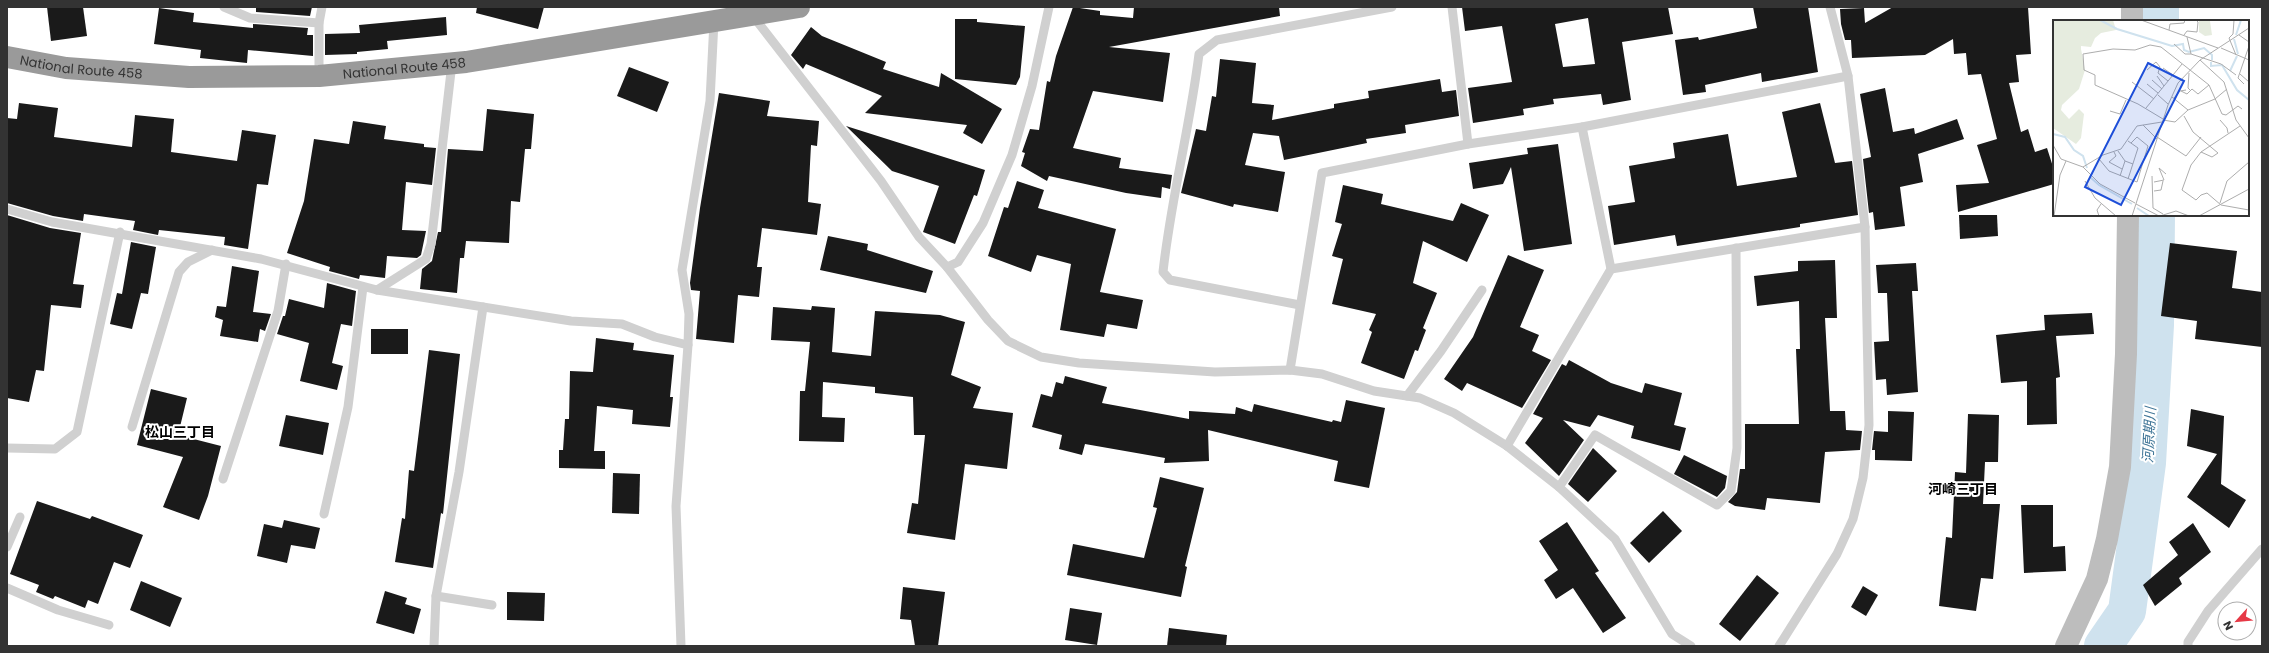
<svg xmlns="http://www.w3.org/2000/svg" width="2269" height="653" font-family="Poppins,'Noto Sans JP',sans-serif">
	<style>
		.lines { fill: none; stroke-linecap: round; stroke-linejoin: round }
		.river { stroke: #cfe2ee; stroke-width: 38 }
		.building { fill: #1a1a1a; fill-rule: evenodd }
		.lane { stroke: #d0d0d0; stroke-width: 9 }
		.secondary { stroke: #bdbdbd; stroke-width: 22 }
		.highway { stroke: #9a9a9a; stroke-width: 22 }
		.labels { text-anchor: middle; dominant-baseline: central; stroke-width: 4; stroke-linejoin: round; paint-order: stroke }
		.street-label { font-size: 13px; fill: #333; stroke: #fff }
		.neighbourhood-label { font-size: 14px; font-weight: bold; fill: #000; stroke: #fff }
		.water-label { font-size: 14px; font-style: italic; fill: #3f7597; stroke: #fff }
		.inset-river { fill: none; stroke: #cfe2ee; stroke-width: 2 }
		.inset-road { fill: none; stroke: #adadad; stroke-width: 1 }
		.view { fill: #1d4ed8; fill-opacity: 0.15; stroke: #1d4ed8; stroke-width: 2 }
		.inset-edge { fill: none; stroke: #333; stroke-width: 2 }
	</style>
	<rect width="100%" height="100%" fill="#fff"/>
	<g class="lines">
		<g class="river">
			<polyline points="2160,21 2160,7"/>
			<polyline points="2103,646 2127,611 2147,463 2155,325 2156,215"/>
		</g>
	</g>
	<g class="building">
		<polygon points="47,7 83,7 87,36 51,41"/>
		<polygon points="256,7 312,7 310,16 256,12"/>
		<polygon points="477,7 544,7 538,29 476,13"/>
		<polygon points="1073,7 1100,11 1100,15 1133,18 1134,7 1279,7 1280,16 1109,47 1170,53 1163,102 1093,91 1073,148 1121,158 1119,168 1172,175 1170,189 1162,187 1161,198 1126,193 1049,176 1047,181 1021,166 1025,153 1022,152 1030,129 1039,130 1047,81 1050,82 1056,56"/>
		<path d="M1462,7H1668L1673,34L1622,42L1631,100L1603,105L1601,94L1553,99L1554,104L1523,109L1524,115L1473,123L1468,88L1512,82L1502,26L1465,31ZM1588,18L1595,64L1563,67L1555,24Z"/>
		<polygon points="1753,7 1808,7 1818,72 1762,82 1761,73 1705,85 1706,92 1683,95 1675,40 1698,37 1699,40 1757,28"/>
		<polygon points="1893,7 2028,7 2031,54 2016,55 2019,82 2009,83 2021,132 2028,129 2035,152 2047,148 2054,170 2054,184 1958,212 1956,185 1989,183 1977,145 1997,139 1981,74 1968,75 1966,53 1954,54 1953,39 1925,55 1852,58 1851,40 1845,40 1841,24 1840,9 1864,8 1865,23"/>
		<polygon points="159,8 194,13 193,22 253,28 253,24 308,28 307,35 313,35 313,56 248,50 247,63 200,58 201,50 154,44"/>
		<polygon points="446,17 447,35 387,41 388,49 357,52 357,54 325,55 325,34 360,33 359,25"/>
		<polygon points="955,19 977,19 977,22 1025,26 1020,77 1016,85 955,79"/>
		<polygon points="811,27 822,36 886,62 883,69 939,87 941,73 1002,109 982,144 963,133 967,125 865,113 882,96 806,64 803,69 791,55"/>
		<polygon points="1220,59 1256,63 1252,103 1274,105 1272,120 1334,108 1334,104 1369,98 1368,91 1440,79 1442,92 1456,90 1459,116 1405,125 1406,133 1366,139 1367,143 1284,160 1279,136 1253,133 1245,165 1285,172 1278,212 1234,204 1233,207 1181,193 1196,129 1206,131 1212,96 1216,97"/>
		<polygon points="629,67 669,82 657,112 617,96"/>
		<polygon points="1885,88 1893,132 1914,128 1915,134 1957,119 1964,139 1918,154 1923,182 1900,187 1905,226 1875,230 1873,212 1869,213 1863,159 1871,157 1860,94"/>
		<polygon points="719,93 770,101 767,116 819,121 817,146 811,145 808,202 821,204 817,235 762,228 757,267 762,267 759,297 738,295 734,343 696,339 700,291 691,290 690,283 700,208"/>
		<polygon points="19,103 58,108 54,137 132,147 135,115 174,119 171,152 237,161 242,130 276,135 268,185 257,184 248,249 224,245 225,237 159,230 158,235 133,230 135,221 84,214 83,221 53,216 7,203 7,118 17,119"/>
		<polygon points="1820,103 1835,163 1852,161 1858,215 1800,224 1800,227 1677,246 1675,235 1614,245 1608,206 1635,202 1629,166 1675,158 1673,143 1728,134 1737,186 1797,177 1782,112"/>
		<polygon points="487,109 534,114 531,149 525,149 520,202 511,201 509,243 466,241 464,258 460,258 457,293 420,289 422,269 432,261 438,232 441,232 448,149 483,151"/>
		<polygon points="353,121 386,126 384,139 424,144 424,147 436,148 432,185 406,182 402,230 426,231 421,255 417,258 387,256 385,278 360,275 359,279 329,271 330,267 287,253 304,201 314,139 349,144"/>
		<polygon points="846,126 985,170 977,196 974,195 955,244 923,232 939,186 892,171"/>
		<polygon points="1558,144 1572,244 1524,251 1511,167 1503,184 1473,189 1469,163 1528,154 1527,148"/>
		<polygon points="1017,181 1044,190 1038,208 1116,229 1100,292 1143,300 1137,329 1107,324 1104,337 1060,330 1071,264 1037,255 1031,272 988,256 1004,207 1008,208"/>
		<polygon points="1343,185 1383,194 1381,204 1453,221 1461,203 1489,215 1467,262 1423,241 1413,283 1437,293 1423,328 1426,330 1418,351 1415,350 1404,379 1361,363 1372,332 1369,330 1376,314 1332,304 1343,259 1332,256 1342,224 1335,222"/>
		<polygon points="7,215 50,228 81,233 73,284 84,285 81,308 51,305 44,371 36,370 29,402 7,398"/>
		<polygon points="1959,215 1997,215 1998,236 1960,239"/>
		<polygon points="828,236 868,244 867,250 933,271 926,293 820,270"/>
		<polygon points="131,242 156,247 148,294 141,293 132,329 110,324 117,293 122,294"/>
		<polygon points="2170,243 2237,251 2232,288 2262,292 2262,347 2195,339 2197,321 2161,316"/>
		<polygon points="1508,255 1544,270 1520,327 1539,335 1532,351 1551,360 1522,408 1467,383 1462,391 1444,379 1473,337"/>
		<polygon points="1835,260 1837,318 1825,318 1830,411 1845,411 1846,430 1862,431 1860,450 1825,452 1820,503 1767,498 1765,510 1735,506 1728,502 1737,492 1740,469 1745,469 1745,424 1799,424 1796,349 1800,349 1799,301 1757,306 1754,276 1798,271 1798,261"/>
		<polygon points="1916,263 1918,291 1912,291 1918,392 1887,395 1886,379 1876,380 1874,342 1889,341 1887,293 1878,293 1876,265"/>
		<polygon points="232,266 259,271 253,312 271,314 265,331 260,329 258,342 220,336 223,320 215,317 217,306 226,307"/>
		<polygon points="327,283 356,291 352,326 341,324 332,363 343,366 337,390 300,381 309,343 277,334 283,316 285,316 289,299 324,308"/>
		<polygon points="812,306 835,308 832,352 871,356 875,311 940,315 965,322 951,375 981,387 973,408 1013,413 1007,469 965,464 955,540 907,533 912,503 918,504 925,435 914,435 913,397 875,393 875,387 823,382 822,417 845,418 844,442 799,441 800,391 805,391 810,342 771,340 773,307 811,310"/>
		<polygon points="2092,313 2094,334 2056,336 2060,377 2056,378 2057,424 2027,425 2027,381 2001,383 1996,335 2045,330 2044,315"/>
		<rect x="371" y="329" width="37" height="25"/>
		<polygon points="596,338 634,343 633,350 674,355 670,397 673,397 670,427 632,424 633,410 597,406 594,451 605,451 605,469 559,468 559,450 563,450 565,419 569,419 570,371 593,372"/>
		<polygon points="429,350 460,354 443,514 441,513 433,568 395,562 402,518 405,519 409,470 414,471"/>
		<polygon points="1569,360 1611,383 1642,393 1645,383 1682,393 1674,425 1686,428 1680,451 1631,438 1634,426 1598,415 1590,427 1563,420 1584,440 1559,476 1525,443 1543,418 1533,414 1562,364 1566,366"/>
		<polygon points="1065,376 1107,387 1102,403 1189,419 1189,411 1235,414 1236,407 1252,412 1254,404 1332,422 1333,420 1341,422 1346,400 1385,408 1369,488 1334,481 1338,461 1208,430 1209,461 1164,463 1165,458 1085,444 1082,455 1059,449 1062,435 1032,427 1041,394 1052,397 1056,382 1063,384"/>
		<polygon points="151,389 187,398 178,435 221,446 208,496 199,520 163,507 183,457 137,445"/>
		<polygon points="2191,409 2224,416 2221,484 2246,500 2229,528 2187,497 2217,454 2187,446"/>
		<polygon points="1888,411 1914,412 1912,461 1875,460 1875,450 1872,450 1874,431 1888,432"/>
		<polygon points="1968,414 1999,415 1998,462 1985,462 1983,504 2000,504 1993,579 1981,578 1976,611 1939,606 1946,537 1952,538 1955,472 1966,473"/>
		<polygon points="286,415 329,423 323,455 279,446"/>
		<polygon points="1593,448 1617,471 1588,502 1568,484"/>
		<polygon points="1684,455 1727,476 1725,488 1717,497 1674,474"/>
		<polygon points="613,473 640,474 639,514 612,513"/>
		<polygon points="1160,477 1204,488 1185,566 1187,567 1181,597 1067,575 1073,544 1144,558 1157,508 1153,507"/>
		<polygon points="37,501 90,519 92,516 143,535 130,568 114,562 98,604 88,600 85,608 55,596 53,599 36,592 39,585 10,574"/>
		<polygon points="2021,505 2053,505 2053,547 2065,546 2066,571 2024,573"/>
		<polygon points="1663,511 1682,531 1649,563 1630,543"/>
		<polygon points="284,520 320,528 315,549 291,545 287,563 257,556 264,524 282,528"/>
		<polygon points="1567,522 1599,571 1595,573 1626,618 1603,633 1573,588 1556,599 1544,580 1558,570 1539,541"/>
		<polygon points="2193,523 2211,552 2179,578 2182,584 2155,606 2143,585 2178,555 2169,542"/>
		<polygon points="1757,575 1779,593 1740,641 1719,624"/>
		<polygon points="141,581 182,598 170,627 130,610"/>
		<polygon points="1863,586 1878,595 1866,616 1851,607"/>
		<polygon points="903,587 945,592 938,646 915,646 911,620 900,619"/>
		<polygon points="385,591 407,598 405,604 421,609 414,634 376,623"/>
		<polygon points="507,592 545,593 544,621 507,620"/>
		<polygon points="1070,608 1102,613 1097,645 1065,640"/>
		<polygon points="1169,628 1227,635 1226,646 1167,646"/>
	</g>
	<g class="lines">
		<g class="lane">
			<polyline points="224,7 250,18 319,23"/>
			<polyline points="1452,7 1468,144"/>
			<polyline points="753,16 881,181 919,237 947,267 988,320 1008,341 1041,357 1079,363 1215,372 1290,370 1322,374 1374,391 1420,398 1454,413 1507,446 1559,487 1615,539 1672,634 1691,646"/>
			<polyline points="319,76 319,23 322,7"/>
			<polyline points="7,209 52,222 261,259 377,290 571,321 622,324 655,337 688,345"/>
			<polyline points="947,267 958,262 983,223 1012,155 1032,86 1049,7"/>
			<polyline points="1611,269 1865,227"/>
			<polyline points="377,290 426,259 431,244 452,63"/>
			<path d="M1300,305L1170,280L1163,272C1171,198 1190,127 1199,54L1217,40L1392,7"/>
			<polyline points="1290,370 1322,173 1468,144 1582,127 1848,76"/>
			<polyline points="1407,396 1441,351 1482,290"/>
			<polyline points="132,427 179,272 188,262 212,250"/>
			<polyline points="1507,446 1611,269 1582,127"/>
			<polyline points="7,448 55,449 77,432 120,232"/>
			<polyline points="223,479 278,311 286,264"/>
			<polyline points="1559,487 1595,435 1717,505 1731,491 1737,448 1736,248"/>
			<polyline points="324,514 348,407 363,287"/>
			<polyline points="7,547 20,517"/>
			<polyline points="7,588 58,610 109,625"/>
			<polyline points="436,596 492,605"/>
			<polyline points="434,646 436,596 459,472 483,307"/>
			<polyline points="681,646 676,506 688,345 689,314 682,270 710,101 714,21"/>
			<polyline points="1779,646 1837,554 1853,519 1863,478 1869,425 1865,227 1848,76 1830,7"/>
			<polyline points="2188,646 2188,642 2208,611 2262,549"/>
		</g>
		<g class="secondary">
			<polyline points="2132,21 2132,7"/>
			<polyline points="2066,646 2097,579 2107,539 2120,467 2126,354 2128,215"/>
		</g>
		<path class="highway" id="s1" d="M7,57L66,68L189,77L319,76L466,62L799,7"/>
	</g>
	<g class="labels">
		<g class="street-label">
			<text stroke="none"><textPath href="#s1" startOffset="75">National Route 458</textPath></text>
			<text stroke="none"><textPath href="#s1" startOffset="399">National Route 458</textPath></text>
		</g>
		<g class="neighbourhood-label">
			<text x="180" y="432">松山三丁目</text>
			<text x="1963" y="489">河崎三丁目</text>
		</g>
		<g class="water-label">
			<text transform="translate(2149 435) rotate(-87)">河原期川</text>
		</g>
	</g>
	<g transform="translate(2053 20)">
		<rect width="196" height="196" fill="#fff"/>
		<path d="M0,0H60L63,10L48,13L42,18L38,27L28,26V29L32,50L26,69L9,85L8,90L16,99L26,89L31,94L28,118L23,124L0,108ZM146,0L157,1L159,15L152,16L146,12Z" fill="#e6ecdf"/>
		<path class="inset-river" d="M47,0L64,9L103,21L119,26L130,24L131,30L136,32L151,28L159,35V40M183,15L188,0M181,19L185,34M158,42V46L169,45L184,70L196,80M177,51L184,36M0,114L12,117L21,130L30,136L34,148M37,157L46,165L79,184M84,188L96,196"/>
		<path class="inset-road" d="M88,0L165,28M181,0L180,14L176,18L183,35M116,10L117,4L131,3L132,0M131,15L134,11L144,12L145,2L143,0M186,15L196,22M134,17L138,34L168,44L183,55M121,24L132,34H138M168,28L196,40M147,40L171,62L183,100L196,118M110,48L120,55M94,50L103,42L107,47L105,53L115,61M136,53L135,68L137,70M187,54L196,62M104,56L111,66M99,60L109,69M79,62L101,79M94,64L105,73M191,64L185,58L196,26M128,71L134,74L139,69L145,74L156,65M105,75L115,84M119,77L135,90M121,78L127,71L133,70M93,88L129,44M57,91L67,94L73,80M131,96L140,112L165,133L159,137L148,132M110,99L85,84L42,65V55L31,50L30,34L60,29L82,30L97,25L108,27L156,65L169,94L173,95L185,86L189,89M110,100L122,102L135,90L162,79L174,69M167,100L174,108L175,113M90,105L104,119M187,106L148,132L138,145L129,170L143,180L148,175L154,173L168,185L196,190M104,117L133,136L148,117M75,121L85,128L75,159M0,125L8,139L30,147L47,164L82,183M65,131L72,141L80,144M61,132L63,136L56,142L69,149M46,139L56,151L84,162L95,126L84,117L78,123M30,147L50,135L68,129L84,106L109,102M67,156L72,141M99,156L100,188L110,194M32,161L42,178L63,196M101,162L111,160L106,148L113,154M101,171L108,170L110,161M167,183L174,161L196,142M83,184L106,196M1,196L7,155L13,141M46,196L44,190L48,184M79,196L115,85L125,63L147,40L196,8M107,196L123,191L136,196M146,196L196,169"/>
		<path class="view" d="M95,43L131,61L68,185L32,167Z"/>
		<rect width="196" height="196" class="inset-edge"/>
	</g>
	<rect width="2269" height="653" fill="none" stroke="#333333" stroke-width="16"/>
	<g transform="translate(2237 621) rotate(243)"><circle r="19" fill="#ffffff" stroke="#adadad"/>
	<path d="M0-3L7 15L0 10L-7 15Z" fill="#e63946"/>
	<text y="-6" font-size="11" font-weight="bold" text-anchor="middle" fill="#333333">N</text>
	</g>
</svg>
